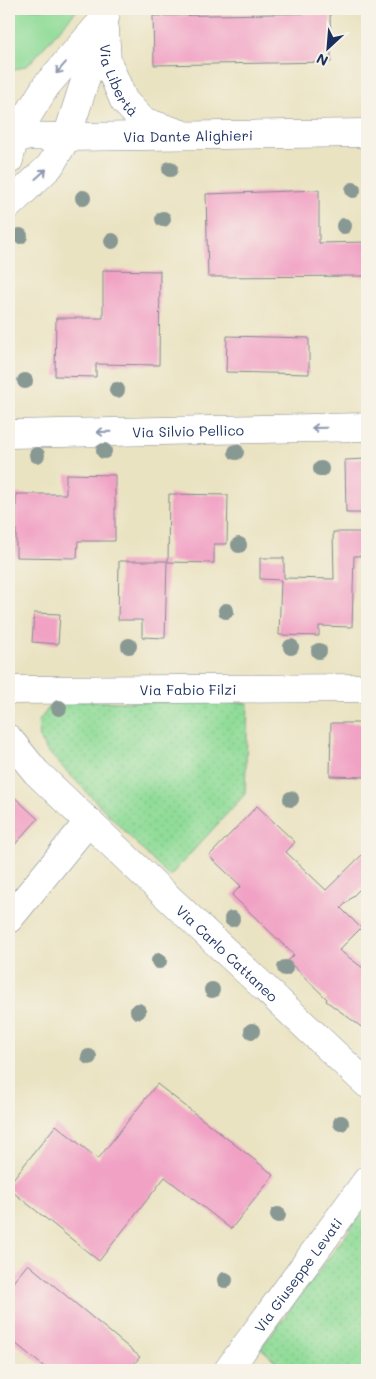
<svg xmlns="http://www.w3.org/2000/svg" width="376" height="1379" font-family="Mali,sans-serif">
	<style>
		.grass { fill: url(#grass-dots); stroke: #56867b }
		.green { fill: #90dc98; stroke: #56867b }
		.building { fill: #f1a1c4 }
		.lines { fill: none; stroke-linecap: round; stroke-linejoin: round }
		.minor-casing { stroke: #828990; stroke-width: 29 }
		.major-casing { stroke: #828990; stroke-width: 29 }
		.minor { stroke: #fff; stroke-width: 28 }
		.major { stroke: #fff; stroke-width: 28 }
		.tree { fill: #889893 }
		.oneway { stroke: #8d97ae }
		.labels { text-anchor: middle; dominant-baseline: central; stroke-width: 4; stroke-linejoin: round; paint-order: stroke }
		.street-label { font-size: 14px; fill: #1b2f5e; stroke: #f7f3e8 }
	</style>
	<defs>
		<pattern id="grass-dots" width="8" height="8" patternUnits="userSpaceOnUse" patternTransform="scale(1.25)"><rect width="8" height="8" fill="#90dc98"/><path d="M2 2h.1M6 6h.1" fill="none" stroke="#7cbd85" stroke-width="1.8" stroke-linecap="round"/></pattern>
	</defs>
	<rect width="100%" height="100%" fill="#f7f3e8"/>
	<filter id="ink" filterUnits="userSpaceOnUse"><feTurbulence type="fractalNoise" baseFrequency=".02" numOctaves="2"/><feDisplacementMap in="SourceGraphic" scale="10" xChannelSelector="R" yChannelSelector="G"/><feConvolveMatrix kernelMatrix="1 2 1 2 8 2 1 2 1" color-interpolation-filters="sRGB"/></filter>
	<filter id="wash" filterUnits="userSpaceOnUse"><feTurbulence type="fractalNoise" baseFrequency=".0096" numOctaves="4" result="noise"/><feDisplacementMap in="SourceGraphic" scale="20" xChannelSelector="R" yChannelSelector="G"/><feGaussianBlur stdDeviation="1.12" result="paint"/><feColorMatrix in="noise" values="0 0 0 0 0 0 0 0 0 0 0 0 0 0 0 0 0 1.4 0 .05"/><feComposite in="paint" operator="in"/></filter>
	<g filter="url(#wash)">
		<rect width="100%" height="100%" fill="#eae3c2"/>
		<g class="grass">
			<polygon points="54,701 248,703 245,794 169,877 46,750 40,739 38,722"/>
			<polygon points="367,1207 367,1370 285,1370 261,1348"/>
		</g>
		<polygon class="green" points="9,9 78,9 28,65 9,72"/>
		<g id="blocks">
			<g class="building">
				<polygon points="330,13 331,62 154,65 153,16"/>
				<polygon points="319,190 319,243 367,242 367,276 208,277 206,194"/>
				<polygon points="103,270 160,271 159,365 96,364 96,377 55,376 56,318 103,318"/>
				<polygon points="227,336 309,338 309,374 226,372"/>
				<polygon points="367,459 367,513 346,513 345,460"/>
				<polygon points="66,474 115,475 115,541 78,541 77,558 16,557 16,494 66,494"/>
				<polygon points="169,494 228,495 227,544 214,544 214,563 168,562"/>
				<polygon points="333,532 362,532 362,556 354,556 352,627 319,626 319,636 279,635 281,580 260,579 260,558 284,558 284,578 334,579"/>
				<polygon points="119,561 167,561 165,638 142,637 142,620 118,620"/>
				<polygon points="34,613 60,614 58,644 32,642"/>
				<polygon points="331,723 367,723 367,777 330,776"/>
				<polygon points="9,792 38,819 9,851"/>
				<polygon points="257,806 295,842 286,852 326,890 367,850 367,882 341,908 361,928 339,950 367,971 367,1031 326,1001 327,999 288,961 294,955 232,895 241,886 209,856"/>
				<polygon points="157,1084 274,1175 231,1229 165,1177 99,1261 9,1189 9,1184 56,1125 98,1159"/>
				<polygon points="28,1264 140,1357 129,1370 48,1370 9,1338 9,1287"/>
			</g>
		</g>
	</g>
	<g filter="url(#ink)">
		<use href="#blocks" fill-opacity="0" stroke="#828990" stroke-width="1"/>
		<g class="lines">
			<defs>
				<g id="minor">
					<path id="s1" d="M105,29L107,61L124,101L143,121L182,134"/>
					<polyline points="9,160 15,136 46,86 97,27"/>
					<polyline points="9,205 50,166 67,137 105,18"/>
					<path id="s2" d="M9,434L367,427"/>
					<path id="s3" d="M9,690L367,688"/>
					<path id="s4" d="M9,739L36,772L155,885L367,1084"/>
					<polyline points="9,919 89,821"/>
					<path id="s5" d="M228,1370L367,1180"/>
				</g>
				<g id="major">
					<path id="s6" d="M9,136L67,137L367,133"/>
				</g>
			</defs>
			<use href="#minor" class="minor-casing"/>
			<use href="#major" class="major-casing"/>
			<use href="#minor" class="minor"/>
			<use href="#major" class="major"/>
		</g>
		<g class="tree">
			<circle cx="170" cy="169" r="8"/>
			<circle cx="353" cy="190" r="8"/>
			<circle cx="83" cy="198" r="8"/>
			<circle cx="163" cy="219" r="8"/>
			<circle cx="344" cy="226" r="8"/>
			<circle cx="20" cy="236" r="8"/>
			<circle cx="112" cy="241" r="8"/>
			<circle cx="25" cy="381" r="8"/>
			<circle cx="117" cy="390" r="8"/>
			<circle cx="104" cy="451" r="8"/>
			<circle cx="236" cy="452" r="8"/>
			<circle cx="37" cy="455" r="8"/>
			<circle cx="321" cy="469" r="8"/>
			<circle cx="239" cy="545" r="8"/>
			<circle cx="226" cy="611" r="8"/>
			<circle cx="129" cy="646" r="8"/>
			<circle cx="291" cy="647" r="8"/>
			<circle cx="319" cy="651" r="8"/>
			<circle cx="59" cy="708" r="8"/>
			<circle cx="291" cy="799" r="8"/>
			<circle cx="232" cy="919" r="8"/>
			<circle cx="159" cy="961" r="8"/>
			<circle cx="285" cy="968" r="8"/>
			<circle cx="212" cy="990" r="8"/>
			<circle cx="138" cy="1011" r="8"/>
			<circle cx="252" cy="1031" r="8"/>
			<circle cx="89" cy="1057" r="8"/>
			<circle cx="341" cy="1123" r="8"/>
			<circle cx="278" cy="1215" r="8"/>
			<circle cx="225" cy="1280" r="8"/>
		</g>
		<defs><path id="oneway-shaft" d="M-6 0H5M1.5-3L5.5 0L1.5 3" fill="none" stroke-width="1.6" stroke-linecap="round" stroke-linejoin="round" transform="scale(1.25)"/></defs>
		<g class="oneway">
			<use href="#oneway-shaft" transform="translate(61 68) rotate(131)"/>
			<use href="#oneway-shaft" transform="translate(41 174) rotate(-42)"/>
			<use href="#oneway-shaft" transform="translate(319 428) rotate(179)"/>
			<use href="#oneway-shaft" transform="translate(104 432) rotate(179)"/>
		</g>
	</g>
	<g class="labels">
		<g class="street-label">
			<text stroke="none"><textPath href="#s1" startOffset="54">Via Libertà</textPath></text>
			<text stroke="none"><textPath href="#s6" startOffset="179">Via Dante Alighieri</textPath></text>
			<text stroke="none"><textPath href="#s2" startOffset="179">Via Silvio Pellico</textPath></text>
			<text stroke="none"><textPath href="#s3" startOffset="179">Via Fabio Filzi</textPath></text>
			<text stroke="none"><textPath href="#s4" startOffset="306">Via Carlo Cattaneo</textPath></text>
			<text stroke="none"><textPath href="#s5" startOffset="118">Via Giuseppe Levati</textPath></text>
		</g>
	</g>
	<rect width="376" height="1379" fill="none" stroke="#f7f3e8" stroke-width="30"/>
	<g transform="translate(328 48) rotate(206)" stroke="#f7f3e8" stroke-width="4" paint-order="stroke">
	<path d="M0-4L9 19L0 12L-9 19Z" fill="#1b2f5e"/>
	<text y="-8" font-size="14" font-weight="bold" text-anchor="middle" fill="#1b2f5e">N</text>
	</g>
</svg>
